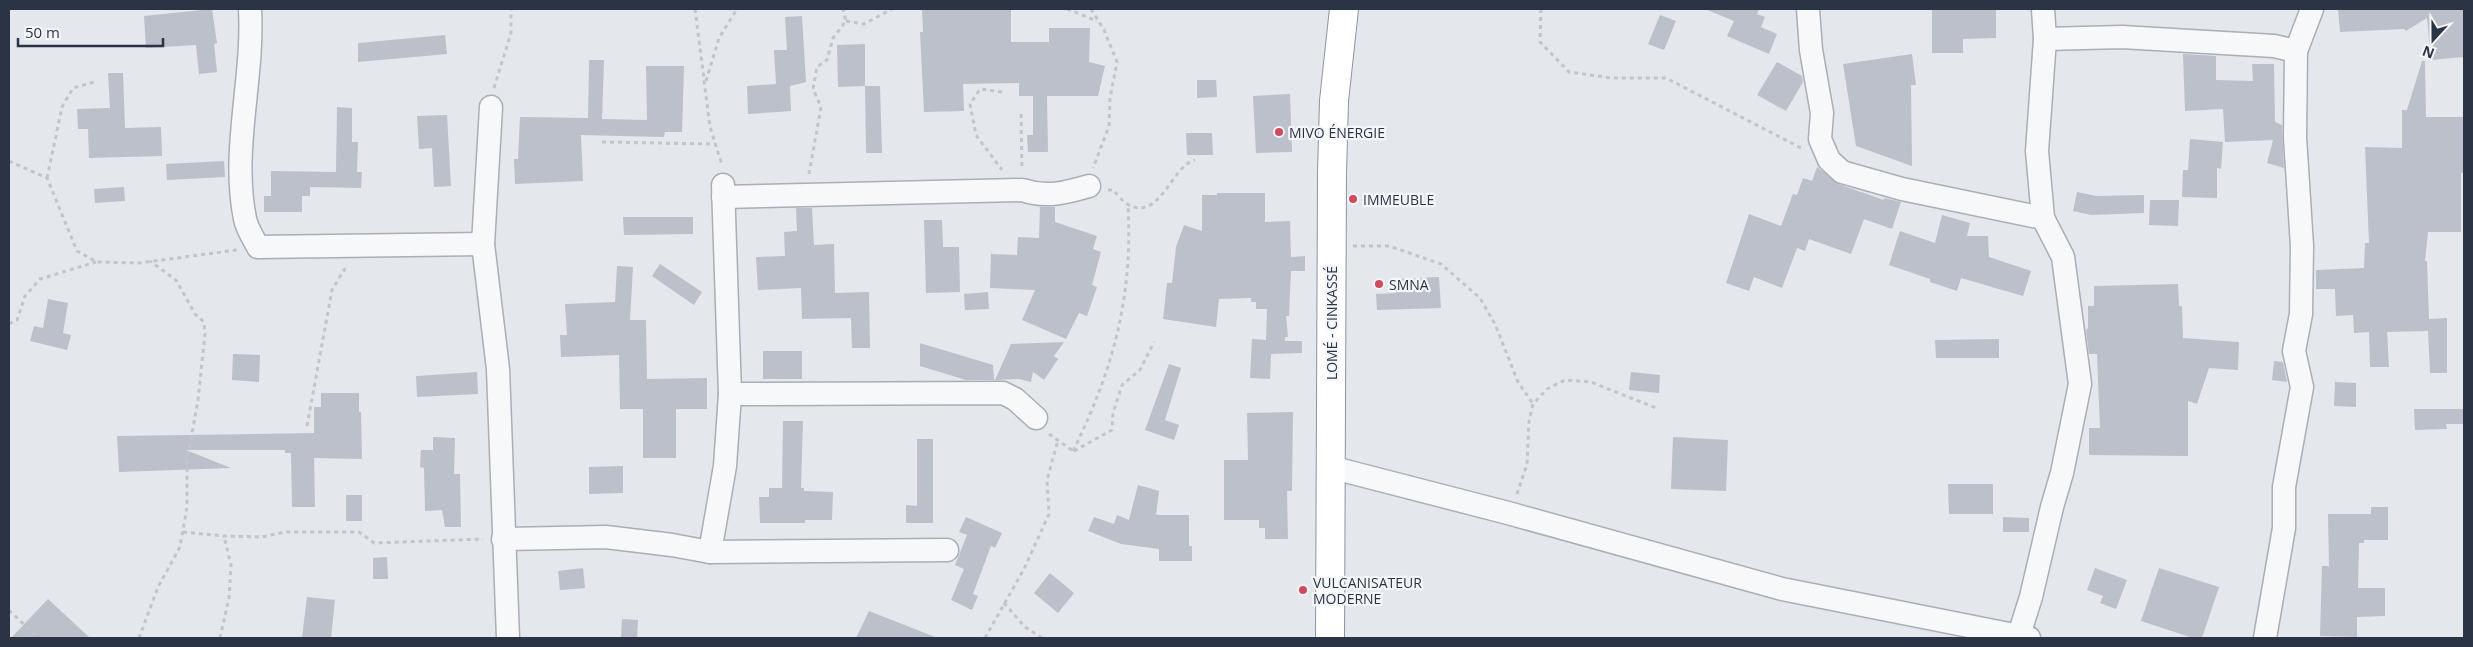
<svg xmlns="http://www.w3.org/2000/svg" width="2473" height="647" font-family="'Open Sans',sans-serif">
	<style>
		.building { fill: #bbc0ca }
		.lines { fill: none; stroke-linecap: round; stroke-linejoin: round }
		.minor-casing { stroke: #a9aeb7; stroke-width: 25 }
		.highway-casing { stroke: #8b94a3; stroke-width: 30 }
		.path { stroke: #c2c5cb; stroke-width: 3; stroke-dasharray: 4 4; stroke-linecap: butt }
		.minor { stroke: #f7f8fa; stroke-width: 22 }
		.highway { stroke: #fff; stroke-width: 28 }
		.poi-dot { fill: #d1495b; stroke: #f4f6f9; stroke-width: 2 }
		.labels { text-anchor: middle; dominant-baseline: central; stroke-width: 4.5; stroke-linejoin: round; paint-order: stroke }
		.poi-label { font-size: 14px; fill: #2b3445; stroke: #f4f6f9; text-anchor: start }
		.street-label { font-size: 14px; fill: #2b3445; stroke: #f4f6f9 }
	</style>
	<rect width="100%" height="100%" fill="#e4e7ec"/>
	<g class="building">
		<polygon points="212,9 217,43 214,44 217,72 199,74 196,45 146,48 144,16"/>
		<polygon points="922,9 1011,9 1011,42 1049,42 1049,28 1090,28 1089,62 1105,66 1098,96 1047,96 1048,152 1028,152 1027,135 1033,135 1033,96 1019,96 1019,83 963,84 964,111 924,112 920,32 923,32"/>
		<polygon points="1705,9 1759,9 1757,14 1765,17 1761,27 1777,34 1769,54 1727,36 1734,21"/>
		<polygon points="1932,9 1996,9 1996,38 1963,39 1963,53 1932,53"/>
		<polygon points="2338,9 2464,9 2464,57 2431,60 2427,18 2406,31 2404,29 2340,32"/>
		<polygon points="1660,15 1676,21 1664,50 1648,44"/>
		<polygon points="802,16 806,82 790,86 791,111 748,114 747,86 776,84 774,50 787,50 785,17"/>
		<polygon points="445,35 447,54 358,62 358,43"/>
		<polygon points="865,44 865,86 838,87 837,45"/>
		<polygon points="1912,54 1916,85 1911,85 1912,166 1856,146 1843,64"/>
		<polygon points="2183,54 2216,56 2216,80 2253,81 2252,64 2274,64 2275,122 2282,125 2284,168 2267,163 2273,140 2225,142 2223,109 2185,111"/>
		<polygon points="589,60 604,60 602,119 647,120 646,66 684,66 682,132 665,132 664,137 581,135 583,181 515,184 514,159 518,159 520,117 588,118"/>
		<polygon points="2422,61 2425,61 2426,117 2464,117 2464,173 2461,173 2461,232 2428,232 2425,261 2427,261 2429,319 2447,318 2447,373 2430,373 2428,331 2387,332 2389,367 2370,367 2369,332 2354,333 2353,315 2336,316 2335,289 2316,289 2316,270 2364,268 2365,243 2369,243 2365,147 2402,148 2402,110 2407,110"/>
		<polygon points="1777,62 1802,76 1803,82 1786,111 1757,95"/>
		<polygon points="108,73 123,73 125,128 161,127 162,156 89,158 88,129 78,129 77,109 110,108"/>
		<polygon points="1197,80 1216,80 1217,97 1197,98"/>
		<polygon points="865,86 880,86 882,153 866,153"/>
		<polygon points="1290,94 1292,152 1256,153 1253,96"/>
		<polygon points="337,107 352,108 352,142 358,142 357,172 362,172 361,188 310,187 310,196 302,196 302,212 264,212 264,196 271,196 271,171 336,172"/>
		<polygon points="447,115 451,186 434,187 432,148 419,149 417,116"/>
		<polygon points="1186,133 1212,133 1213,155 1187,155"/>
		<polygon points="2190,139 2223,142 2221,169 2217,168 2217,198 2182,197 2183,170 2188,170"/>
		<polygon points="224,161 225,177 167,180 166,164"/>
		<polygon points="1817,167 1838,184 1884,200 1884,198 1901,202 1892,229 1864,219 1851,254 1809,239 1805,251 1797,248 1782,288 1754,277 1749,291 1726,283 1749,214 1781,226 1793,194 1797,195 1803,178 1812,181"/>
		<polygon points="124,187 125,201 95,203 94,189"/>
		<polygon points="2077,192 2096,196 2144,195 2144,213 2091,215 2073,211"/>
		<polygon points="1217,193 1265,193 1265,222 1290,221 1291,257 1305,256 1305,271 1291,271 1289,316 1286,316 1288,337 1285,337 1285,341 1302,341 1302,353 1271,354 1270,379 1250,378 1252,339 1266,340 1267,309 1256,309 1256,302 1251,302 1251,298 1219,299 1216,327 1163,319 1167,283 1172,283 1176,247 1184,225 1202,231 1202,195 1217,195"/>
		<polygon points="2150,200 2179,200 2178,226 2149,225"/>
		<polygon points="1040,207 1055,207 1055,222 1097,236 1093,249 1101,252 1092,285 1097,287 1087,316 1079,313 1066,339 1022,320 1035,290 990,288 991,254 1017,255 1018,237 1039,238"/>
		<polygon points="796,208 812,208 814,245 834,244 835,293 869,292 870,348 852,348 851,318 802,319 801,288 758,290 756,257 785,256 784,232 797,231"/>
		<polygon points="1942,215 1970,223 1967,236 1988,236 1989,257 2031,271 2023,296 1961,278 1957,291 1930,282 1930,279 1889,265 1900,231 1935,243"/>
		<polygon points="623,217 693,217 693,234 624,235"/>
		<polygon points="924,220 942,220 943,247 959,247 960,292 926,293"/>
		<polygon points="660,264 702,292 694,305 652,276"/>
		<polygon points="617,266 633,267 630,320 646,320 647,379 707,378 707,409 676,409 676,458 643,458 643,409 620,409 619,355 561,357 560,335 567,335 565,304 615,302"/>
		<polygon points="1439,277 1441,308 1377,310 1376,294 1396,293 1396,279"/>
		<polygon points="2178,284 2179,306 2182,306 2183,338 2239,342 2238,370 2209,368 2197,404 2188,401 2188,456 2089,455 2089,428 2100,428 2097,354 2089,354 2086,330 2088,328 2088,306 2094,306 2094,286"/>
		<polygon points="988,292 989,309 965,310 964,294"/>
		<polygon points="48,299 68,303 63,333 71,335 67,350 30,341 34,326 43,328"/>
		<polygon points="1999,339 1999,358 1936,358 1935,340"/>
		<polygon points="1064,342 1054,356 1058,359 1044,380 1033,372 1031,382 1019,379 995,380 1011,344"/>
		<polygon points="920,343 993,365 994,380 966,380 920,366"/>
		<rect x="763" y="351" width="39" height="28"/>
		<polygon points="233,354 260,355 259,382 232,380"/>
		<polygon points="2274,361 2283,362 2287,382 2272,380"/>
		<polygon points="1169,364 1181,368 1165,420 1179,425 1174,440 1145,430"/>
		<polygon points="477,372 478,394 417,397 416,376"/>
		<polygon points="1631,372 1660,375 1659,393 1629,390"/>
		<polygon points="2335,382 2356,383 2356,407 2334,406"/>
		<polygon points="321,393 359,393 359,412 361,412 362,459 314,458 315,507 292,507 291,453 285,453 285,450 186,450 231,468 119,472 117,436 314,433 314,407 321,407"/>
		<polygon points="2414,409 2464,409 2464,424 2446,424 2447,429 2415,430"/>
		<polygon points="1293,412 1292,491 1287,491 1288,539 1265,539 1265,528 1259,528 1259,520 1224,520 1224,460 1248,460 1247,413"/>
		<polygon points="783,421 803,421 801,488 804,488 804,491 833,492 832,520 805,520 805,523 760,523 759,497 769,497 769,488 782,488"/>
		<polygon points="433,437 455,438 454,474 460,474 461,527 445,527 442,510 425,511 424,468 420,467 421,450 433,450"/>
		<polygon points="1673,437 1728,440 1726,491 1671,489"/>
		<polygon points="917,439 933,439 933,523 906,523 906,505 917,506"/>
		<polygon points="623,466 623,493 589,494 589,467"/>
		<polygon points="1948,484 1993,484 1993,514 1949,514"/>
		<polygon points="1138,485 1159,491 1156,515 1189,515 1189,546 1192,546 1192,561 1159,561 1159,549 1121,544 1088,531 1094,517 1114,524 1117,515 1129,520"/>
		<rect x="346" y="495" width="16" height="26"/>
		<polygon points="2371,507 2388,507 2388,540 2364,540 2364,543 2359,543 2358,588 2385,588 2385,616 2357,617 2357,637 2320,636 2322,566 2329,566 2328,514 2371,514"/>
		<polygon points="966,517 1002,533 995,548 991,546 973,594 978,596 972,610 951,600 964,569 955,565 967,535 959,532"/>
		<polygon points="2003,517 2029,518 2029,532 2003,532"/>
		<polygon points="387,557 388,579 373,579 373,558"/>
		<polygon points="583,568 585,588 560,590 558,571"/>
		<polygon points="2095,568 2127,580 2116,609 2100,603 2103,596 2087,590"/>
		<polygon points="2159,568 2219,587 2202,638 2193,638 2141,621"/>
		<polygon points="1050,573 1074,593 1058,613 1034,593"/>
		<polygon points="307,597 335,600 331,638 302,638"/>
		<polygon points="48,599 90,638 11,638"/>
		<polygon points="869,611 935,637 935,638 856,638"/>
		<polygon points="622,619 638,620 637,638 621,638"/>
	</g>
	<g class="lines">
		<defs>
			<g id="minor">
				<path d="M250,9C254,79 231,149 245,219C247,229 254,239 258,247L483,244"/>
				<polyline points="1808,9 1811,50 1822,113 1820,139 1829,160 1842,172 1902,189 2043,218"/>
				<polyline points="2045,39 2122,37 2274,46 2296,51"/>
				<polyline points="491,107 483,244 498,369 508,638"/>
				<path d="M723,197L1022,190C1047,198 1065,193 1089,186"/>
				<polyline points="730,394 1003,393 1015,399 1036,418"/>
				<polyline points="1330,467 1508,513 1782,589 2029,638"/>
				<polyline points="503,539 606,537 672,545 710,552 947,550"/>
				<polyline points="710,552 725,466 730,394 723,185"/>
				<polyline points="2018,638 2031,597 2052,507 2062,473 2080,384 2063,257 2043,218 2037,151 2045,39 2043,9"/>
				<polyline points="2265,638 2284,528 2284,487 2302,387 2294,351 2301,314 2302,246 2295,137 2296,51 2312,9"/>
			</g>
			<polyline id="highway" points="1330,638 1332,173 1334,101 1344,9"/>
		</defs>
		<use href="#minor" class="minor-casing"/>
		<use href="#highway" class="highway-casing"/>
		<g class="path">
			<polyline points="695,9 710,127 722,165"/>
			<polyline points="1067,9 1097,21"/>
			<polyline points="1091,9 1104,30 1117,62 1110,98 1109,126 1093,168"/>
			<polyline points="1541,9 1540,42 1569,72 1612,78 1666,78 1801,148"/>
			<polyline points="846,21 864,24 892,9"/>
			<polyline points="706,81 719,38 737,9"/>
			<polyline points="494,88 511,33 511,9"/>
			<polyline points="1002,92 980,89 970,104 976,135 1002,170"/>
			<polyline points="1021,114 1022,169"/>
			<polyline points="602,142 715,144"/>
			<polyline points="9,161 47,178 77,251 97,262 139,263 237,250"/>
			<polyline points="809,174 821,107 813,89 817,67 827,60 833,38 846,21 843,9"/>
			<polyline points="47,178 62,107 73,88 94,82"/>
			<path d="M1108,190H1113C1117,194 1122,201 1127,204C1160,223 1171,166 1195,160"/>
			<polyline points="1353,246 1389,246 1441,264 1480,298 1495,324 1518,382 1533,404"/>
			<polyline points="9,324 17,320 25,296 40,279 96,262"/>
			<polyline points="307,426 332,290 347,265"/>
			<polyline points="1049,434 1073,451"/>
			<path d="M1073,451C1114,368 1133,296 1128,204"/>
			<polyline points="1074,451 1112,430 1113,413 1122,385 1140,370 1154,342"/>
			<polyline points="1517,494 1527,464 1529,421 1533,404 1547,389 1565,380 1591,382 1656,408"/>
			<polyline points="183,532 224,536 262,537 285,532 359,532 374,543 483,539"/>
			<polyline points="1004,603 1025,627 1042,638"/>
			<polyline points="9,610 38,638"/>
			<polyline points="139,638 158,587 180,547 187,507 187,461 198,400 205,334 204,322 195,314 176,280 150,261"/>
			<polyline points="220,638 229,598 231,565 224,536"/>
			<polyline points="985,638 1024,569 1049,514 1047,480 1058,440"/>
		</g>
		<use href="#minor" class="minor"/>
		<use href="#highway" class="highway"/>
	</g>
	<g class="poi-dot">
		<circle cx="1279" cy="132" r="5"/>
		<circle cx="1353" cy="199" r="5"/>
		<circle cx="1379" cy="284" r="5"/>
		<circle cx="1303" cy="590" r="5"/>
	</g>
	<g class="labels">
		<g class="poi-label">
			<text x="1289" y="132">MIVO ÉNERGIE</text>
			<text x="1363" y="199">IMMEUBLE</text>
			<text x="1389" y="284">SMNA</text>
			<text x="1313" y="582">VULCANISATEUR<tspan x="1313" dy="16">MODERNE</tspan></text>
		</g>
		<g class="street-label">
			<text transform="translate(1331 323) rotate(-90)">LOMÉ - CINKASSÉ</text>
		</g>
	</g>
	<rect width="2473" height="647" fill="none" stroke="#2b3445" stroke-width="20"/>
	<g transform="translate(2433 40) rotate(201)" stroke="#f4f6f9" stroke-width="4" paint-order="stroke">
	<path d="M0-4L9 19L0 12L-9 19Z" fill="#2b3445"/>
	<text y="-8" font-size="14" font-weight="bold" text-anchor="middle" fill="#2b3445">N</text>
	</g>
	<path d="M18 38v8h145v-8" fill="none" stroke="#2b3445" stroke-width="2.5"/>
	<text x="25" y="38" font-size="15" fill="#2b3445" stroke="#f4f6f9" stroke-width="4" paint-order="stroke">50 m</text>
</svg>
